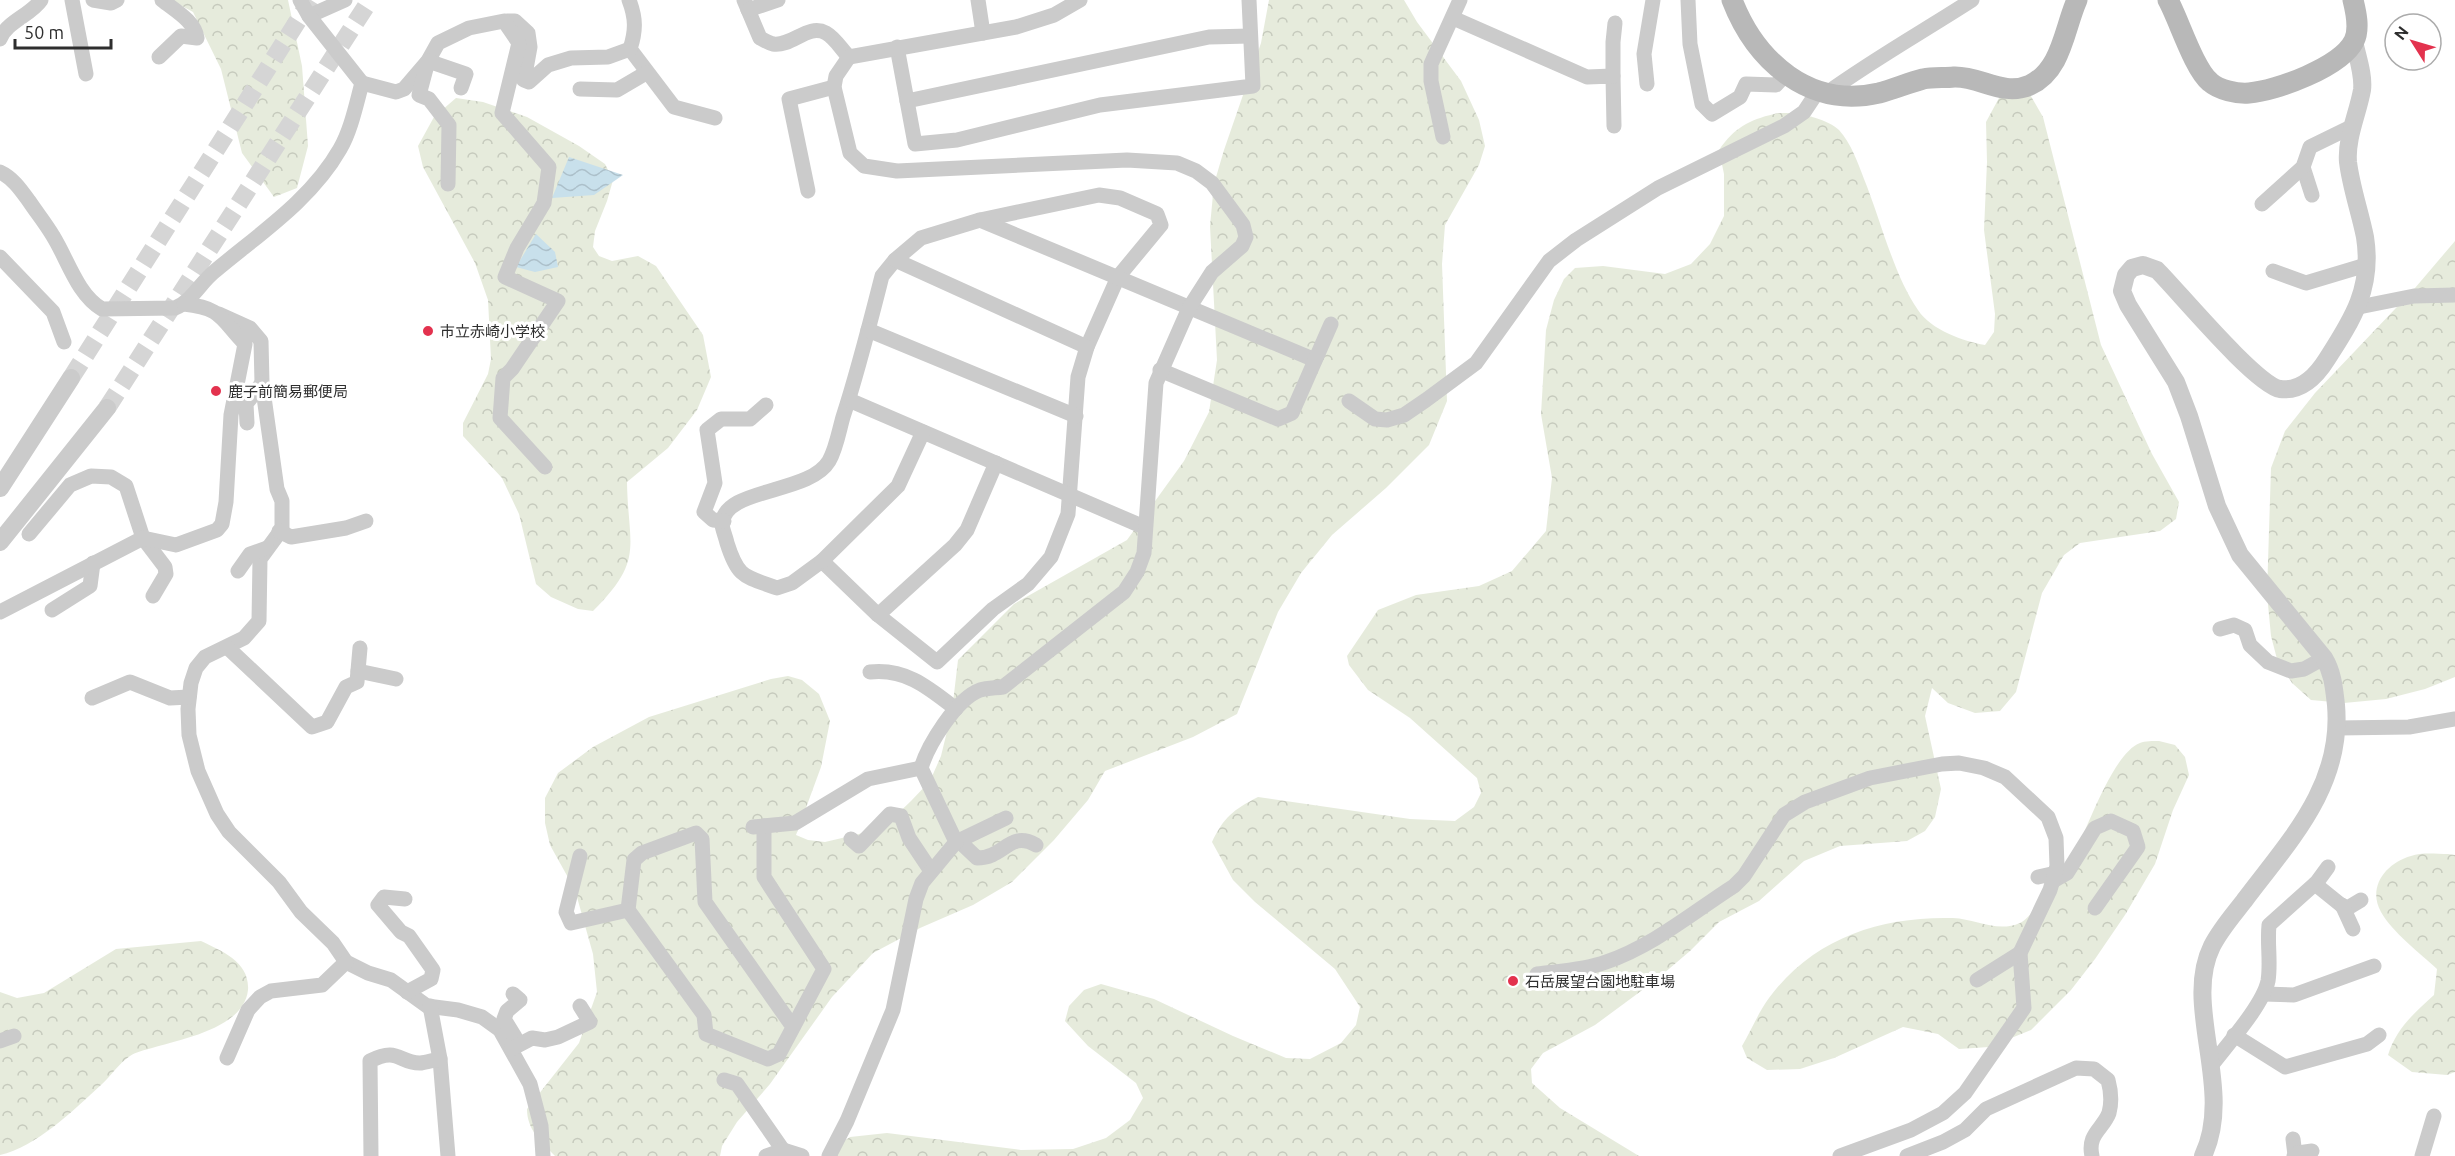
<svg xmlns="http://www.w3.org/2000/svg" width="2455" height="1156" font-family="Ubuntu,'Noto Sans JP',sans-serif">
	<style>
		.forest { fill: url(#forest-crowns) }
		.water { fill: url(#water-waves) }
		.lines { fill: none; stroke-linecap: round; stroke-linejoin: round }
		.tertiary-tunnel { stroke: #d5d5d5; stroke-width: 18; stroke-dasharray: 18 9; stroke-linecap: butt }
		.minor { stroke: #cbcbcb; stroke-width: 15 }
		.tertiary { stroke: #cbcbcb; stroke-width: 18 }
		.secondary { stroke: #b8b8b8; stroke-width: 21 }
		.poi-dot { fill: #e3324e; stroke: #fff; stroke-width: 2 }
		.labels { text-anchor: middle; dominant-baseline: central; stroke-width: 6; stroke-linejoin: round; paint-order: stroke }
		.poi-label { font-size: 15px; fill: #2e2e2e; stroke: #fff; text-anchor: start }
	</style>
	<defs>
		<pattern id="forest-crowns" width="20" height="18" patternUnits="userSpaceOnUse" patternTransform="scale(1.5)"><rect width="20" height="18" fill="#e6ebdc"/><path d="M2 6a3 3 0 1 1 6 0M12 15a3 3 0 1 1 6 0" fill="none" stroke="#c6cabd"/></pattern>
		<pattern id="water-waves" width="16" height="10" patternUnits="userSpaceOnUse" patternTransform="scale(1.5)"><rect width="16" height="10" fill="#c8e0eb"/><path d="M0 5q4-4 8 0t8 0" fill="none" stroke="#acc0ca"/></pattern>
	</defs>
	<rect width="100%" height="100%" fill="#fff"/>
	<g class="forest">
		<polygon points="171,0 288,0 302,66 308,146 297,188 274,197 242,153 221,69 193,12"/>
		<path d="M1269,0H1404L1417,22L1461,81L1479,120L1485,146L1479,165L1445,225L1442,264L1447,401L1429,445L1386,488L1332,535L1301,573L1278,612L1237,714L1193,737L1105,771L1088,800L1054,840L1012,882L973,905L920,928L873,953L832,997L770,1084L737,1122L722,1146L720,1156H555C541,1141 527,1130 527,1109L579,1043L597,992L593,954L575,890L550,845L545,823V798L558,773L593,747L649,717L771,679L788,676L802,680L819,694L830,721L821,767L796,835L808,840L825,842L859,834L887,824L911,801L930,781L941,756L952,711L958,660L1014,604L1127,540L1184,461L1209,412L1217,360L1210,226L1214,184L1224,150L1261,43Z"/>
		<path d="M2028,91L2043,117L2101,345L2152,454L2179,502L2176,519L2160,531L2080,543L2064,555L2042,593L2016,692L2000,711L1975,713L1948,703L1932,688L1925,716L1941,789L1935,817L1925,831L1907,841L1840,846L1804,861L1759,901L1719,922L1690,951L1656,980L1595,1025L1543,1053L1531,1069L1532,1083L1560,1108L1639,1156H822L850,1137L887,1133L1021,1150L1073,1149L1106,1138L1130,1120L1143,1098L1136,1083L1088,1046L1065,1021L1069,1006L1084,990L1101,984L1154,999L1233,1036L1286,1058L1310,1059L1341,1043L1356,1025L1360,1007L1335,969L1255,902L1233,880L1212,842C1224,817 1233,810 1258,797L1410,819L1455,821L1474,807L1481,793L1477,778L1410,718L1368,690L1349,665L1347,656L1378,610L1416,595L1479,586L1512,571L1546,531L1552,478L1541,414L1546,330L1554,300L1564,279L1575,268L1603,266L1665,274L1691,264L1710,244L1724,216V174L1719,150C1734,128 1749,120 1774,114C1791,110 1827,118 1839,130C1851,143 1858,163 1864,179C1880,218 1894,276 1918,310C1931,330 1963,341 1985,345L1994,332L1995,314L1984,230L1987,162L1986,122L1999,98L2009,92Z"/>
		<path d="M456,98L483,102L527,117L579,146L605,164L613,180L607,201L595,231L593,247L599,256L612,261L638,256L656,266L703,335L711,377L697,410L668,448L627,482C628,547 645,559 593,611L578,609L551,597L536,584L519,514L502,478L463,436V423L488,374L491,359L488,300L475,263L423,167L418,146L434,117Z"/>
		<polygon points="2455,241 2455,677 2425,689 2386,699 2344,703 2311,700 2292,683 2277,659 2271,636 2267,594 2271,468 2285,431 2315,393 2415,288"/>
		<path d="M2159,741L2175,745L2185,757L2189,775L2173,810L2155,864L2125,915L2095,959L2071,990L2031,1030L1989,1047L1959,1049L1938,1034L1903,1027L1834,1058L1800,1069L1767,1070L1747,1058L1742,1046C1751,1031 1758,1013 1769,998C1813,938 1881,916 1953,918C1976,919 1997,933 2020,923C2027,920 2034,909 2039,903C2052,890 2065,872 2074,855C2087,829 2113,753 2140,743C2145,741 2153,741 2159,741Z"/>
		<path d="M2448,854L2455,855V1072L2447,1075L2412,1072L2388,1055C2396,1029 2414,1013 2434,995L2437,969C2421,954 2391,931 2381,912C2367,887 2386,863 2411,856C2422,852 2436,854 2448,854Z"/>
		<path d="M201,941C222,951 250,962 248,990C244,1028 182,1039 152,1048C145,1050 136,1052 130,1056C119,1063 111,1076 101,1085C74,1110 36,1147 0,1155V992L17,998L44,993L116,949Z"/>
	</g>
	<g class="water">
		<polygon points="569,157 623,175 594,195 552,198"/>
		<polygon points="536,234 555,252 558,267 535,272 516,267"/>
	</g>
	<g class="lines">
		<g class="tertiary-tunnel">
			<polyline points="71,378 311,0"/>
			<polyline points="107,408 370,0"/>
		</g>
		<g class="minor">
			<polyline points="72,0 86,74"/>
			<polyline points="93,0 111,3 117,0"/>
			<path d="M629,0C636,18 636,31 630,49L674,107L715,118"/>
			<path d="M744,0L760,38C764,40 769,43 773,44C792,47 808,23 826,33C835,38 842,50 849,57"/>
			<polyline points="978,0 983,33"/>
			<polyline points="1688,0 1690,44 1702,104 1712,114 1740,97 1746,84 1776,85 1786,74"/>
			<polyline points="748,10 778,0"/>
			<polyline points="309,16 345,0"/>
			<polyline points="1453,18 1587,77 1613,76 1614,126"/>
			<polyline points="507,21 515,21 528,33 530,47 524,80 529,82 548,65 571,58 608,57 630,49"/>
			<path d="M0,39C6,22 31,15 41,0"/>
			<polyline points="897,47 915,144 957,140 1100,105 1253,86 1249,0"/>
			<path d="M159,57L181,36L197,38C195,21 174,10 162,0"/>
			<polyline points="1613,76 1613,42 1615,23"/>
			<polyline points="362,83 396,92 404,89 428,61 438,43 469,28 504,21 519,43 502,113 549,167 544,203 517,248 505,277 558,301 512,369 503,378 500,418 545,467"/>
			<polyline points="1647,84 1644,54 1653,0"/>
			<polyline points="580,89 617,90 646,73"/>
			<path d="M1827,93C1874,59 1924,31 1972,0"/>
			<polyline points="907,101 1209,37 1250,36"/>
			<polyline points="1443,137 1431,81 1431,64 1460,0"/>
			<polyline points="2303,167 2312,195"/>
			<path d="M0,172C13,178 21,190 29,201C37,213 46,224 53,236C68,260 77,294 102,309L175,308C192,301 200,283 215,271C259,234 311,200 340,149C351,130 356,105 362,83L309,16L300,0"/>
			<polyline points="448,184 449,125 429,99 419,95 428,61 466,74 461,88"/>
			<polyline points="808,191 789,99 834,87"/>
			<path d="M1099,195L1120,198L1157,214L1161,225L1118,277L1087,347L1078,377L1068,514L1051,557L1028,584L993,609L937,662L878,615L822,561L792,583L777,588C744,576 738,578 727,543C726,538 723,531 722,525C722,487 809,495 829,461C836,449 839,431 843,417C858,371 870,323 882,276L895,260L921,238L980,220Z"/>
			<polyline points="2262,204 2303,167 2310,147 2353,126"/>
			<polyline points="980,220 1315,360"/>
			<polyline points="0,257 53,312 64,342"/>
			<polyline points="895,260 1087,347"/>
			<polyline points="2273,271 2306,283 2366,265"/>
			<polyline points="2359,307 2414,296 2455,295"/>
			<polyline points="219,314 250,328 261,341 262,383 277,489 282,501 282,529 260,559 259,621 244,638 205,657 196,668 191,683 188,709 189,735 198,771 217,814 229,832 279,882 301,912 333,943 346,962 368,973 391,980 427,1006 458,1010 482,1017 500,1030 530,1084 541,1126 543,1156"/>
			<polyline points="868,330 1076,416"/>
			<polyline points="1160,370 1278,419 1292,413 1331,324"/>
			<polyline points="849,400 1144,527"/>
			<polyline points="1349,401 1375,419 1387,420 1404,415 1426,400 1476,363 1549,261 1576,240 1658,188 1784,126 1804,112 1818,91"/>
			<polyline points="247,423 246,404 262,383"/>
			<polyline points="724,521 713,520 704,512 715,483 707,430 721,419 750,419 766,405"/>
			<polyline points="279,531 291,537 346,528 366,521"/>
			<polyline points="29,534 70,485 91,476 111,477 126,486 143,538 165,567 166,574 153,596"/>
			<polyline points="822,561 898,486 923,432"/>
			<polyline points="238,571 250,554 267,548"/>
			<polyline points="52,610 90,586 93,563"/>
			<path d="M0,612L143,538L176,545L217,530L222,524L226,502L231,415L245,344C220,318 222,308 184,304"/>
			<polyline points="878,615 955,545 967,530 996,463"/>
			<polyline points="2220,629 2234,625 2245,630 2250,645 2268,662 2291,671 2304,669 2324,658"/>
			<polyline points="227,647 312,727 327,722 346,687 357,682 360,648"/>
			<polyline points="358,671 396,679"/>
			<path d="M870,672C906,668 929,688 956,709"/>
			<polyline points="92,698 130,682 170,698 189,697"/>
			<polyline points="2338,728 2409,727 2455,719"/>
			<polyline points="764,826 764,877 824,969 779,1054 768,1059 706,1034 704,1015 628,910 634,860 642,853 696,833 702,839 705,902 793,1027"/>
			<polyline points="753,827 795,823 868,779 921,768"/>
			<polyline points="851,839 859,846 890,814 901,816 909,838 931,871"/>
			<path d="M959,841L977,858C1005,858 1009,830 1036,845"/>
			<polyline points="956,842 1006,818"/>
			<polyline points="580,856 566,912 571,923 628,910"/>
			<polyline points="2038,877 2056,873"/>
			<polyline points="2053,881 2067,873 2095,828 2111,821 2133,831 2138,847 2095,908"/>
			<polyline points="2315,884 2346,909 2361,900"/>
			<polyline points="405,899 384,897 378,905 401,932 409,936 433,970 431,979 407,992"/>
			<polyline points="2342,905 2353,929"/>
			<path d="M1537,974C1560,971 1584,970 1606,962C1653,946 1692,913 1734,886L1744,876L1784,815L1805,802L1870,778L1942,764L1959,763L1984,768L2005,777L2048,817L2056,838L2057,866L2050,890L2020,953L2024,1008L1965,1093L1943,1113L1911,1130L1840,1156"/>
			<polyline points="1977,980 2020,953"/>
			<polyline points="513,994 520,1000 507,1011 504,1019 515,1037"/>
			<polyline points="2264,994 2294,995 2374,966"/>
			<polyline points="2234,1035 2285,1067 2367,1044 2379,1035"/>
			<polyline points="0,1041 14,1036"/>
			<polyline points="511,1049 532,1038 545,1040 558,1037 590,1022 580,1006"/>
			<polyline points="227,1058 248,1010 260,997 271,991 322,985 346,962"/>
			<polyline points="440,1059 448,1156"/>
			<path d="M2211,1066C2227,1045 2263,1005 2268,981C2271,962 2267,944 2269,925L2317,882L2328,867"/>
			<polyline points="724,1080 737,1084 783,1150"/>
			<polyline points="2293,1139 2295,1155"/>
			<path d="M371,1156L370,1061C399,1046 399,1064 421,1063C427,1062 434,1060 440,1059L430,1006"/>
			<polyline points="766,1156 783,1150 802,1156"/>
			<path d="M829,1156L847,1121L893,1010L916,899L922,883L956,842L921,768C928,745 956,699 980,690C987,688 996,688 1003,687L1124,592L1137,572L1144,553L1156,383L1189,308L1212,272L1242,246L1246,237L1243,225L1212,183L1196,171L1177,163L1127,160L897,171L864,166L850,153L834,87L836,76L849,57L1016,27L1054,15L1080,0"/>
			<path d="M1907,1156L1943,1142L1965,1130L1986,1109L2076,1068L2094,1069L2108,1080C2111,1091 2112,1102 2109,1113C2103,1129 2087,1134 2092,1156"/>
			<polyline points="2294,1156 2298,1153 2312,1151"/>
			<polyline points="2422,1156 2434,1116"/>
		</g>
		<g class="tertiary">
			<polyline points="0,488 71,378"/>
			<polyline points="0,542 107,408"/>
			<path d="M2203,1156C2235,1089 2182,1006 2212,946C2220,930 2233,915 2244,901C2289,841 2343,786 2336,705C2334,688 2333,673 2324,658L2240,555L2217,506L2189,416L2176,382L2128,305L2122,291L2126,275L2132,268L2143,265L2157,270C2179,292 2255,384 2280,389C2302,392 2317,375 2327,359C2353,319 2373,287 2365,237C2360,212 2351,187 2348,162C2346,138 2358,113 2362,90C2364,75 2357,56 2354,41"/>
		</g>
		<g class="secondary">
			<path d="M1732,0C1756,62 1810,109 1879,93C1894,89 1908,83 1923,79C1933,77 1944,78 1954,77C1980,76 2003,97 2030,85C2062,70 2064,29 2077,0"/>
			<path d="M2168,0C2179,20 2194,69 2210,82C2219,90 2237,94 2249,93C2276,91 2341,67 2354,41C2360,29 2356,12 2353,0"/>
		</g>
	</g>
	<g class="poi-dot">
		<circle cx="428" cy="331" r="6"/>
		<circle cx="216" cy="391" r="6"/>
		<circle cx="1513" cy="981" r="6"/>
	</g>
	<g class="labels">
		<g class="poi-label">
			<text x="440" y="331">市立赤崎小学校</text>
			<text x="228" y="391">鹿子前簡易郵便局</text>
			<text x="1525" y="981">石岳展望台園地駐車場</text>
		</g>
	</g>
	<g transform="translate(2413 42) rotate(307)"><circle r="28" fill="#ffffff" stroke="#ababab" stroke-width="1.5"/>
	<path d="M0-4.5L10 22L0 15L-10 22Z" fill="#e3324e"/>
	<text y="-9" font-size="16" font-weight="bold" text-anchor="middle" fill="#2e2e2e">N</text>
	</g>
	<path d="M15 39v9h96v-9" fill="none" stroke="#2e2e2e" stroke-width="3"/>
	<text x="24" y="39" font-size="18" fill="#2e2e2e" stroke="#ffffff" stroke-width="4.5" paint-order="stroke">50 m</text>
</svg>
